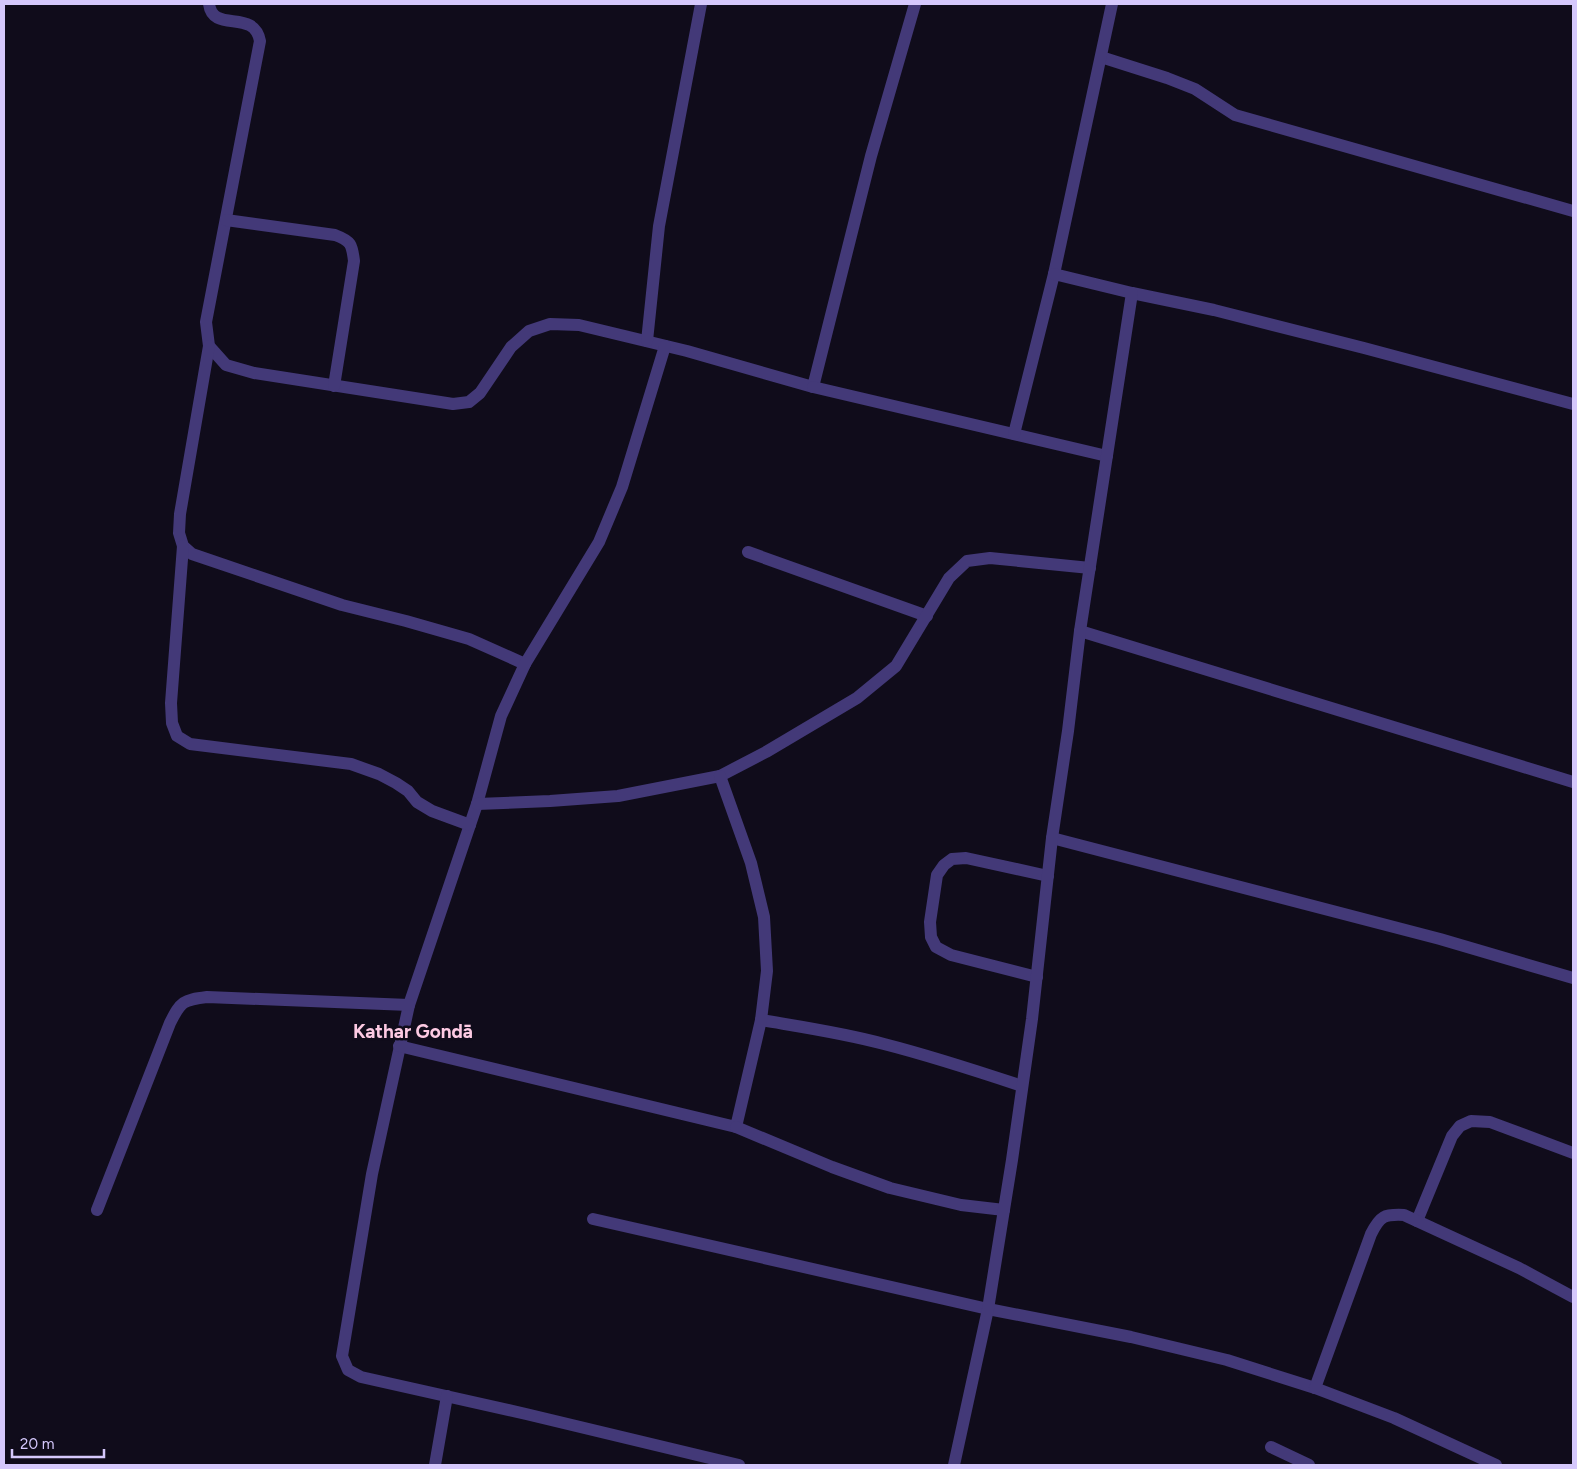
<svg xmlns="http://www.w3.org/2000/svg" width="1577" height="1469" font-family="Figtree,sans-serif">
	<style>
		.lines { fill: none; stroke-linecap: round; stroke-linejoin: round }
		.street { stroke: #433978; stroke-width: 12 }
		.labels { text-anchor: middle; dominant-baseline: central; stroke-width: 5; stroke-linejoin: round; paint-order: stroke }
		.district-label { font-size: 19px; font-weight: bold; fill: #fdcae3; stroke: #100c1b }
	</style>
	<rect width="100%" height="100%" fill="#100c1b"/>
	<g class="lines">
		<g class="street">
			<path d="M209,4C213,34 254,8 260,41L206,322L209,346L226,365L254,373L453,404L469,402L480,393L511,347L529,331L550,324L579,325L687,351L813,387L871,156L915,4"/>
			<polyline points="1101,57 1167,78 1195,89 1235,115 1573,211"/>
			<path d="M226,220L335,235C351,241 352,244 354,261L334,386"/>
			<polyline points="1132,293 1214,310 1364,348 1573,404"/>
			<polyline points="647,341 659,226 701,4"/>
			<polyline points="209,346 180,514 179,533 183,546 192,554 342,605 406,621 469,639 525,664"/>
			<polyline points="665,346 622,487 599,542 525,664 501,716 477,804 409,1005 372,1174 342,1356 348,1370 361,1377 526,1414 739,1465"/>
			<polyline points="813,387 1107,456"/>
			<polyline points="1014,434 1054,274 1112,4"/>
			<polyline points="183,546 171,703 172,723 177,736 190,744 351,764 379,774 396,783 408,791 417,802 432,811 470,825"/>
			<polyline points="748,552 927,616"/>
			<polyline points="1080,631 1573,782"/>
			<polyline points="477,804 550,801 618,796 720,776 766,752 857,698 896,666 949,578 967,561 990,558 1090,568"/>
			<polyline points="1052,838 1440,939 1573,978"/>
			<polyline points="1037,977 951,955 936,947 931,937 930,922 937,875 944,865 952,859 966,858 1048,876"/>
			<path d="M761,1020C802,1027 844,1033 884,1044C931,1056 977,1071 1022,1086"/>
			<polyline points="399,1046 736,1127 761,1020 767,971 764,917 751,863 720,776"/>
			<polyline points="736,1127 832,1167 890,1188 961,1205 1004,1210"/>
			<path d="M97,1210L170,1023C181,1001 183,1000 207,997L409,1005"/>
			<polyline points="593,1219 988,1309 1131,1337 1227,1360 1315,1388 1394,1418 1496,1465"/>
			<polyline points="1417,1221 1452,1136 1460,1126 1471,1121 1490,1122 1573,1153"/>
			<path d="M1315,1388L1371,1234C1380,1216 1384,1214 1404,1215L1519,1268L1573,1297"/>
			<polyline points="1271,1447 1309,1465"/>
			<polyline points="435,1465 447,1396"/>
			<polyline points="954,1465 988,1309 1012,1160 1032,1019 1052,838 1068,731 1080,631 1132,293 1054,274"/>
		</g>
	</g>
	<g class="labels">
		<g class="district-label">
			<text x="413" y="1031">Kathar Gondā</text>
		</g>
	</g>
	<rect width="1577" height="1469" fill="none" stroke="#d5c8fc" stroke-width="10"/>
	<path d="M12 1449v8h92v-8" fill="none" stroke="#d5c8fc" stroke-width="2.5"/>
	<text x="20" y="1449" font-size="15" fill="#d5c8fc" stroke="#100c1b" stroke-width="4" paint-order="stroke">20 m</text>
</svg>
